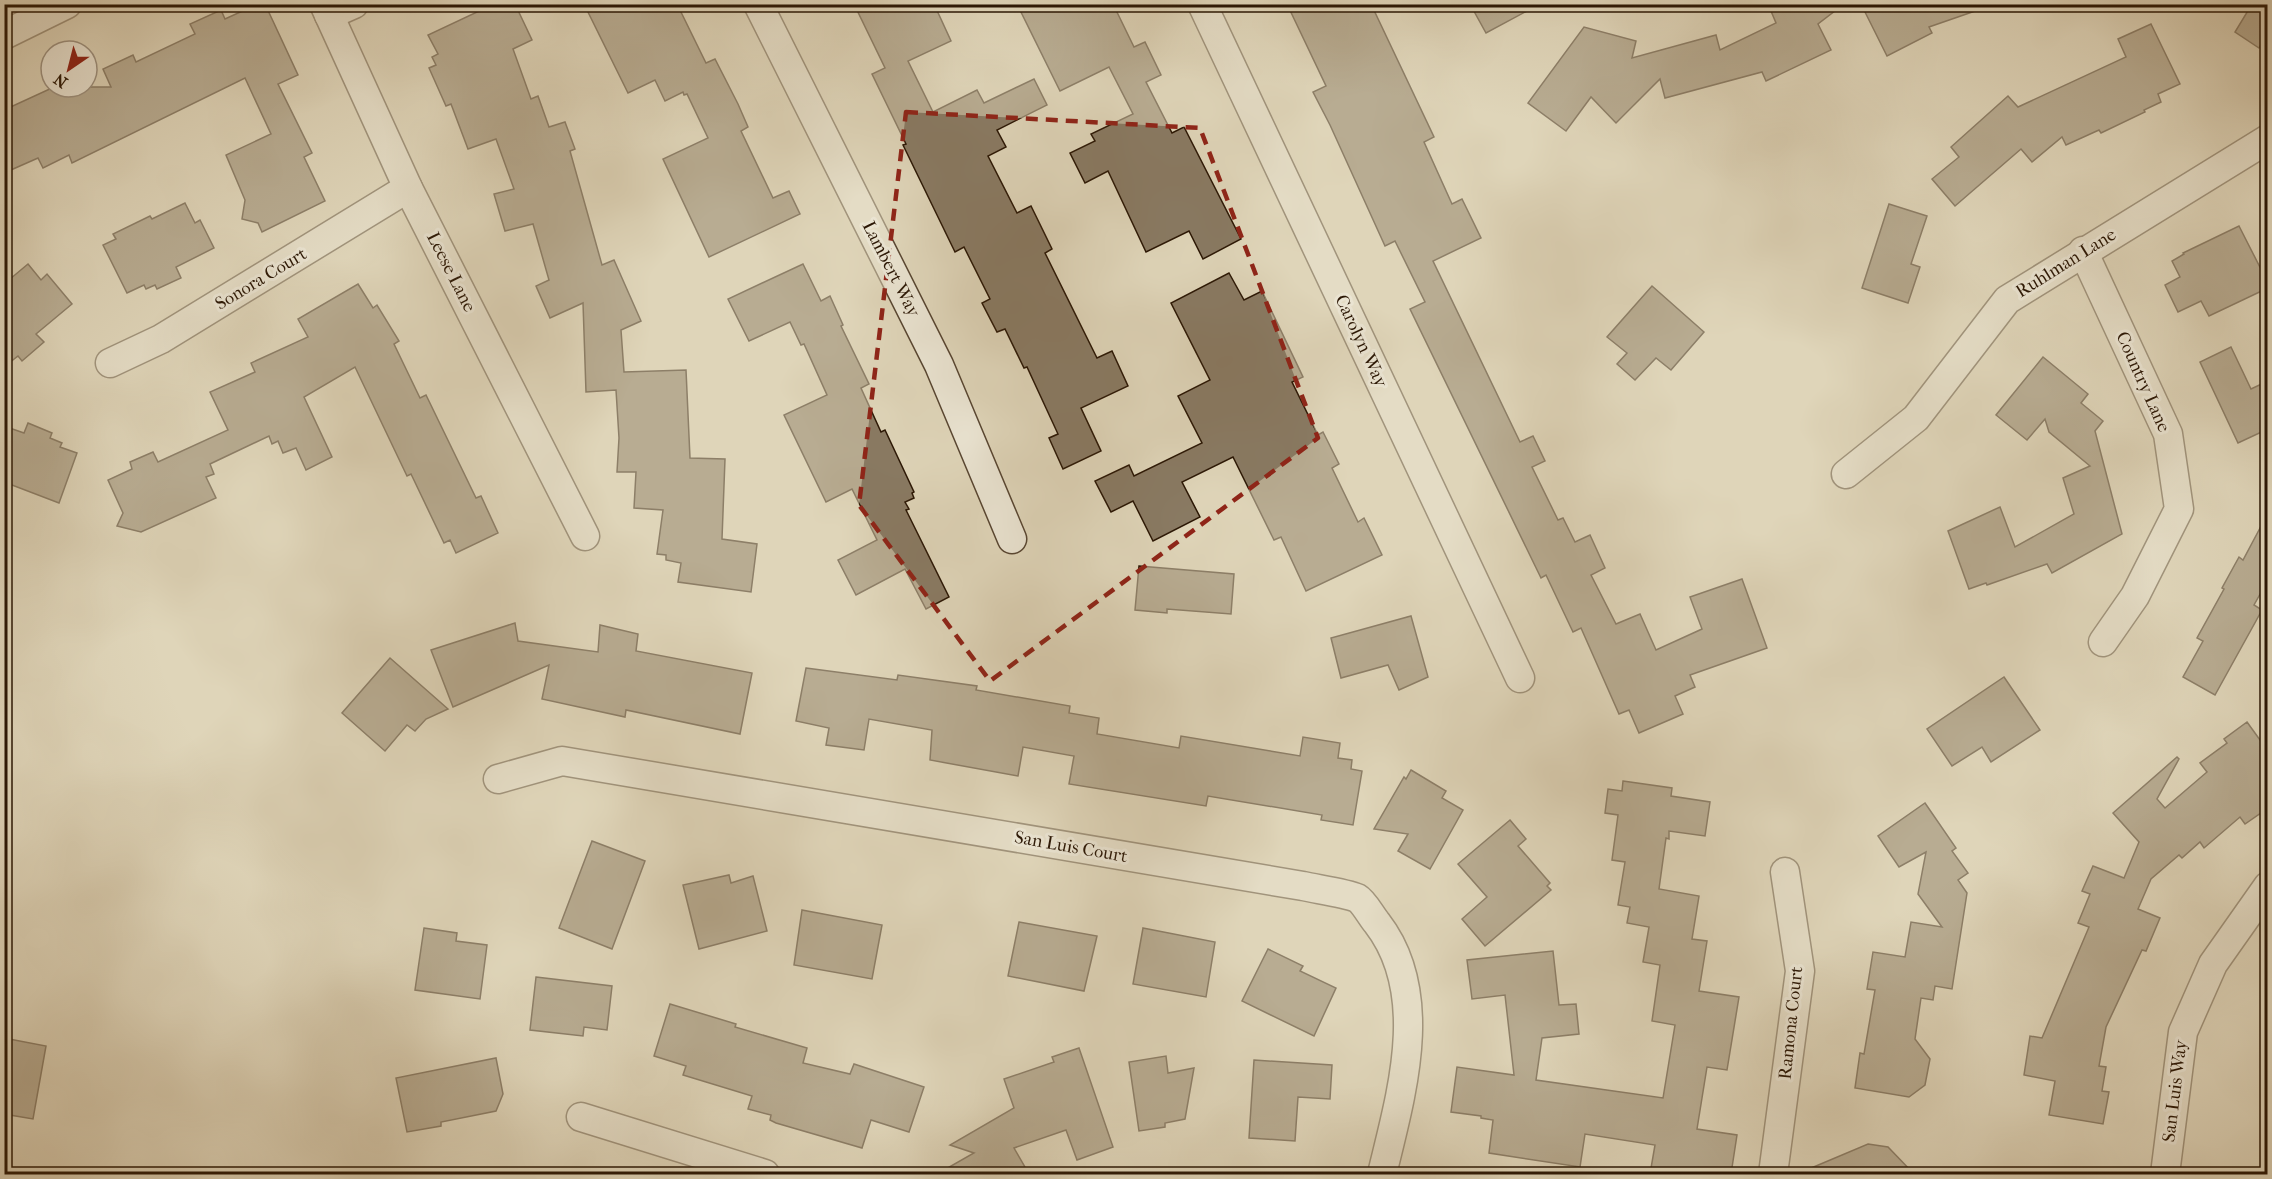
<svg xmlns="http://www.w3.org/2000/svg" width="2272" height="1179" font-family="'IM FELL French Canon',serif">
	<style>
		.building { fill: #897a63; stroke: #2b1705; stroke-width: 1.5 }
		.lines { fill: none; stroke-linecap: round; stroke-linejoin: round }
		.street-casing { stroke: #584632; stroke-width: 31 }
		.street { stroke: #eae4d2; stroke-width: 28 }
		.marked { fill: none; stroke: #8f2418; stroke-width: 4.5; stroke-dasharray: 12 8; stroke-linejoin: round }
		.labels { text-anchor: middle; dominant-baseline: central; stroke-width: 6; stroke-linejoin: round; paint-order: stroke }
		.street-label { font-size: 18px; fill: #2b1705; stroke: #eae4d2 }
	</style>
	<rect width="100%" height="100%" fill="#dfd5b9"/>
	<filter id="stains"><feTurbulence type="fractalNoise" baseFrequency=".00333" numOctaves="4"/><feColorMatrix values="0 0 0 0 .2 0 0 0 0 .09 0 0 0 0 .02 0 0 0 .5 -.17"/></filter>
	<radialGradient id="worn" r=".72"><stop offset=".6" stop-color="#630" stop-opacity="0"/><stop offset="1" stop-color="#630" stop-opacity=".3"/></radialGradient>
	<g class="building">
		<polygon points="258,4 265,4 298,75 278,84 312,153 304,157 325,201 262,232 258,223 242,219 245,200 226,155 271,134 245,78 72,163 69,155 43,168 38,158 4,173 4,110 54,87 111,87 103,69 133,55 136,62 195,34 190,24 221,10 225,19"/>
		<polygon points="494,4 515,4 532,40 513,49 531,99 538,96 549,127 565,122 575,149 570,151 602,265 614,260 641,321 621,330 624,372 686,370 690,458 725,459 722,539 757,544 751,592 678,582 681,563 666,560 666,555 657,554 663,510 634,508 636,472 617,472 619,438 616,390 586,392 583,303 550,318 536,286 549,280 533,224 505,231 494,194 514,189 496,139 468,149 451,104 446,106 429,68 436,65 432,57 438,54 428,35"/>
		<polygon points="584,4 677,4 706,63 715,59 738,104 748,127 741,131 773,198 789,191 800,214 709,257 663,159 708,138 687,94 684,95 683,92 665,101 655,80 628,93"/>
		<polygon points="854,4 934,4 951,41 908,61 933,112 977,90 984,103 1034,79 1047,105 997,130 1006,147 988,156 1017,213 1031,206 1052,249 1045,253 1097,358 1112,351 1128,386 1081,408 1101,451 1063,469 1049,438 1058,434 1027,367 1024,368 1005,329 997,332 982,303 990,299 964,247 955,252 903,145 906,144 872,74 885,68"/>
		<polygon points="1017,4 1113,4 1134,47 1145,42 1161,75 1146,82 1172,133 1184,127 1241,239 1203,259 1189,231 1146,252 1108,171 1085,183 1070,153 1095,141 1091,134 1133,114 1109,67 1060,91"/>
		<polygon points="1287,4 1371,4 1434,137 1424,142 1452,204 1462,199 1481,238 1433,261 1520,442 1533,436 1545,461 1532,467 1558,520 1563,518 1575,542 1590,535 1605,568 1591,575 1616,624 1640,614 1656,650 1702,629 1690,597 1742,579 1767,648 1690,675 1695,687 1675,696 1683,714 1639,733 1629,710 1619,714 1581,628 1573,632 1546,575 1541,578 1410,309 1425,302 1395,241 1385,246 1330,125 1313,92 1326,86"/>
		<polygon points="1470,4 1540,4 1486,33"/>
		<polygon points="1768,4 1844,4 1818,24 1831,50 1766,81 1762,72 1665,98 1660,79 1616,123 1591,97 1566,131 1528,103 1584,27 1636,41 1632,58 1716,35 1720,50 1776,23"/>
		<polygon points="1861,4 1980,4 1981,9 1929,27 1932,33 1887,56"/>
		<polygon points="2252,4 2268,4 2268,34 2259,48 2235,32"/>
		<polygon points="2151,24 2180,84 2158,94 2161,102 2144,110 2145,112 2101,133 2099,130 2066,145 2062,137 2032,162 2021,149 1955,206 1932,179 1959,157 1951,147 2008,96 2018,107 2126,57 2118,39"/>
		<polygon points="185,203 195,223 200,220 214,248 176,267 181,278 157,289 155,285 146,289 144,285 127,293 103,245 116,239 113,234 150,216 152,219"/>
		<polygon points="1889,204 1927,216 1911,264 1920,267 1908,303 1862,288"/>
		<polygon points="2239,226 2268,283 2268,288 2209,316 2201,301 2178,312 2165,285 2180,277 2172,261 2184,254 2183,253"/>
		<polygon points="28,264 41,280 47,274 72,304 36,334 44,342 22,361 18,356 4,367 4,284"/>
		<polygon points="803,264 821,301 830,296 843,325 841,326 869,384 861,388 881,432 885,430 914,492 912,493 914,498 905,502 909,509 906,510 949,597 926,609 905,569 856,595 838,560 877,540 852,489 826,502 784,415 827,395 804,344 801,345 790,322 749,341 728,299"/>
		<polygon points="1229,273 1244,300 1262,291 1303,377 1292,382 1318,435 1323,432 1339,464 1332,468 1358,522 1364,518 1382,555 1306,591 1281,537 1274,540 1233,457 1182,482 1200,517 1153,541 1133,501 1111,512 1095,481 1129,465 1134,476 1202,443 1178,396 1210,380 1171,303"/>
		<polygon points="358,284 373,308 377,305 399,341 394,344 420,398 426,395 476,498 481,496 498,533 456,553 450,540 444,543 411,474 407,476 355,367 304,397 332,457 306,470 296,448 283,453 278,441 272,444 269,436 210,464 214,474 206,477 216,498 141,532 117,526 123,513 108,480 132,469 130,462 153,452 158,462 228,430 210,392 255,372 251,363 308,337 298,319"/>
		<polygon points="1652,286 1704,332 1671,370 1656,358 1635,380 1617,364 1627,353 1607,337"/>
		<polygon points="2231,347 2251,389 2268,381 2268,429 2238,443 2200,362"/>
		<polygon points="2043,357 2088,394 2081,403 2103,421 2095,431 2122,534 2052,573 2047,564 1987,585 1986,583 1969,589 1948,531 2000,507 2015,547 2074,514 2063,478 2090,466 2049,432 2045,419 2027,440 1996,415"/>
		<polygon points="28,423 52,433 50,438 62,443 60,447 77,453 59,503 4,482 4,426 24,433"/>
		<polygon points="2268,513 2268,580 2254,605 2262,610 2215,695 2183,677 2203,641 2197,638 2224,589 2222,588 2239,557 2243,560"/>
		<polygon points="1139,566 1234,574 1231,614 1167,609 1167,613 1135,610"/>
		<polygon points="1411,616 1428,677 1399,690 1388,665 1341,678 1331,638"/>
		<polygon points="515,623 518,641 598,652 600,625 638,634 636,651 752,673 740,734 626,710 625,717 542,699 549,665 453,707 431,650"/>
		<polygon points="390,658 448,709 426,719 415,731 407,725 385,751 342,713"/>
		<polygon points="806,668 897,680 898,675 977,686 976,690 1070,706 1069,713 1099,718 1097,734 1179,748 1181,736 1300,756 1303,737 1340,743 1338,758 1352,760 1351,769 1362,771 1353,825 1321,820 1322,815 1208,796 1206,806 1069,784 1074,756 1023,747 1018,776 930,760 932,730 869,719 864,750 826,745 829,728 796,721"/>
		<polygon points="2004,677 2040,730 1991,762 1982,747 1952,766 1927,729"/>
		<polygon points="2247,722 2268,751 2268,808 2245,824 2240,817 2204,848 2200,842 2182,858 2179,855 2151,879 2138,909 2160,918 2146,951 2142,950 2106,1027 2099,1066 2106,1067 2102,1091 2109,1092 2103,1124 2049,1115 2055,1081 2024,1075 2030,1036 2042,1038 2089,927 2078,923 2090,894 2082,891 2093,866 2124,878 2139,842 2113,813 2177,757 2179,759 2157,799 2165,808 2207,772 2200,763 2227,743 2224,739"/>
		<polygon points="1411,770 1446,791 1442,798 1463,810 1430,869 1398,851 1408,834 1374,829 1404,777 1406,779"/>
		<polygon points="1623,781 1672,788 1671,796 1710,802 1705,836 1669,831 1669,839 1666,838 1659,889 1699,896 1692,939 1707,941 1699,991 1739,997 1727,1070 1707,1067 1697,1129 1737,1135 1731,1174 1650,1174 1655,1145 1585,1134 1580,1167 1489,1153 1493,1120 1481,1118 1481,1116 1451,1112 1457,1067 1514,1075 1505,995 1472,999 1467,960 1553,951 1559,1005 1576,1004 1579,1034 1542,1038 1536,1080 1663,1098 1675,1025 1652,1021 1660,965 1643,962 1649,927 1627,923 1630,907 1618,905 1625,862 1612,860 1618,815 1605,813 1608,789 1622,791"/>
		<polygon points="1925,803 1956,848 1952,851 1968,873 1958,880 1967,893 1952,989 1935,986 1933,1000 1921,998 1915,1039 1930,1059 1925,1085 1909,1097 1855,1088 1860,1053 1864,1054 1875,990 1867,989 1873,952 1905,957 1911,922 1942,927 1918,894 1926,852 1899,867 1878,836"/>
		<polygon points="1510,820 1526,839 1518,846 1550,883 1547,886 1551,890 1485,946 1462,919 1487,897 1458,864"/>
		<polygon points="592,841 645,861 612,949 559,928"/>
		<polygon points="729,875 731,883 753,876 767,931 699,949 683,885"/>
		<polygon points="802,910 882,925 872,979 794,965"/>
		<polygon points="1019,922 1097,936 1084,991 1008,976"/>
		<polygon points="424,928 457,933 456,941 487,945 480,999 415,990"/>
		<polygon points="1143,928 1215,942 1206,997 1133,984"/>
		<polygon points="1268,949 1303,966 1300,971 1336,988 1314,1036 1242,1001"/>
		<polygon points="536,977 612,986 607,1030 584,1027 583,1036 530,1030"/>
		<polygon points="670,1004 736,1024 735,1027 807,1048 803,1063 850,1074 854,1064 924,1087 909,1132 871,1120 862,1148 776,1123 770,1120 771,1115 748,1109 752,1096 683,1075 686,1066 654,1056"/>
		<polygon points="4,1038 46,1046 33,1119 4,1114"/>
		<polygon points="1079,1048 1113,1147 1077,1160 1066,1130 1014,1148 1029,1174 937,1174 974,1153 950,1145 1014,1108 1004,1079 1054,1062 1052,1057"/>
		<polygon points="1166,1056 1168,1073 1194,1068 1185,1119 1165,1123 1165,1127 1139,1131 1129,1062"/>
		<polygon points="496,1058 503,1094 496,1111 441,1122 441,1126 407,1132 396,1078"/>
		<polygon points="1254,1060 1332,1065 1330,1099 1298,1097 1295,1141 1249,1138"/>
		<polygon points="1868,1144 1888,1147 1914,1174 1797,1174"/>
	</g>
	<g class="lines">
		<defs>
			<g id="street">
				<polyline points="324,4 408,188 585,536"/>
				<polyline points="758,4 939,365 1012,539"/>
				<polyline points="1202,4 1520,678"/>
				<polyline points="329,15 354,4"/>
				<polyline points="4,35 67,4"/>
				<polyline points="2083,251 2168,434 2179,509 2135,596 2103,642"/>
				<polyline points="110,363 161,339 408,188"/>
				<polyline points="1846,474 1916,418 2007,300 2268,139"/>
				<path d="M498,779L562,761L1303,886C1316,889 1346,893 1357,898C1364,902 1371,916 1377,923C1432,994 1401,1095 1382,1174"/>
				<polyline points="581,1117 765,1174"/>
				<polyline points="1773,1174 1800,971 1785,872"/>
				<polyline points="2165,1174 2183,1032 2213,964 2268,886"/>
			</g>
		</defs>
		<use href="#street" class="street-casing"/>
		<use href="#street" class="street"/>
	</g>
	<path d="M0 0H2272V1179H0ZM906,112L1200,128L1318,438L990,681L859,505Z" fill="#dfd5b9" fill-opacity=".55" fill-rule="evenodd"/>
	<path class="marked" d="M906,112L1200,128L1318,438L990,681L859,505Z"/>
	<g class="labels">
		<g class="street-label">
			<text transform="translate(2066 263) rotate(-32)">Ruhlman Lane</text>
			<text transform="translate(891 269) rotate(63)">Lambert Way</text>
			<text transform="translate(451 272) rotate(63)">Leese Lane</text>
			<text transform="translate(261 279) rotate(-31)">Sonora Court</text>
			<text transform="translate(1361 341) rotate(65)">Carolyn Way</text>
			<text transform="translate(2143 382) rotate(66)">Country Lane</text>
			<text transform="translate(1071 847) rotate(10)">San Luis Court</text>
			<text transform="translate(1791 1023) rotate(-84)">Ramona Court</text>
			<text transform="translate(2175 1091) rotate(-83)">San Luis Way</text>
		</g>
	</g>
	<rect width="2272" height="1179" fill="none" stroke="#dfd5b9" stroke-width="24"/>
	<rect x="6" y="6" width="2260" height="1167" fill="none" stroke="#2b1705" stroke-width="3"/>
	<rect x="12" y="12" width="2248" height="1155" fill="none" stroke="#2b1705" stroke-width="1.5"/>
	<g transform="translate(69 69) rotate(215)"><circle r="28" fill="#eae4d2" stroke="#9e9280" stroke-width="1.5"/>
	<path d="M0-4.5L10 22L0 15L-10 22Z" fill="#8f2418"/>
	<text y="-9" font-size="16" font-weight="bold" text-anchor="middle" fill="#2b1705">N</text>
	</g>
	<rect width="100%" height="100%" filter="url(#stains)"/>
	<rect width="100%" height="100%" fill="url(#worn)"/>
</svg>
